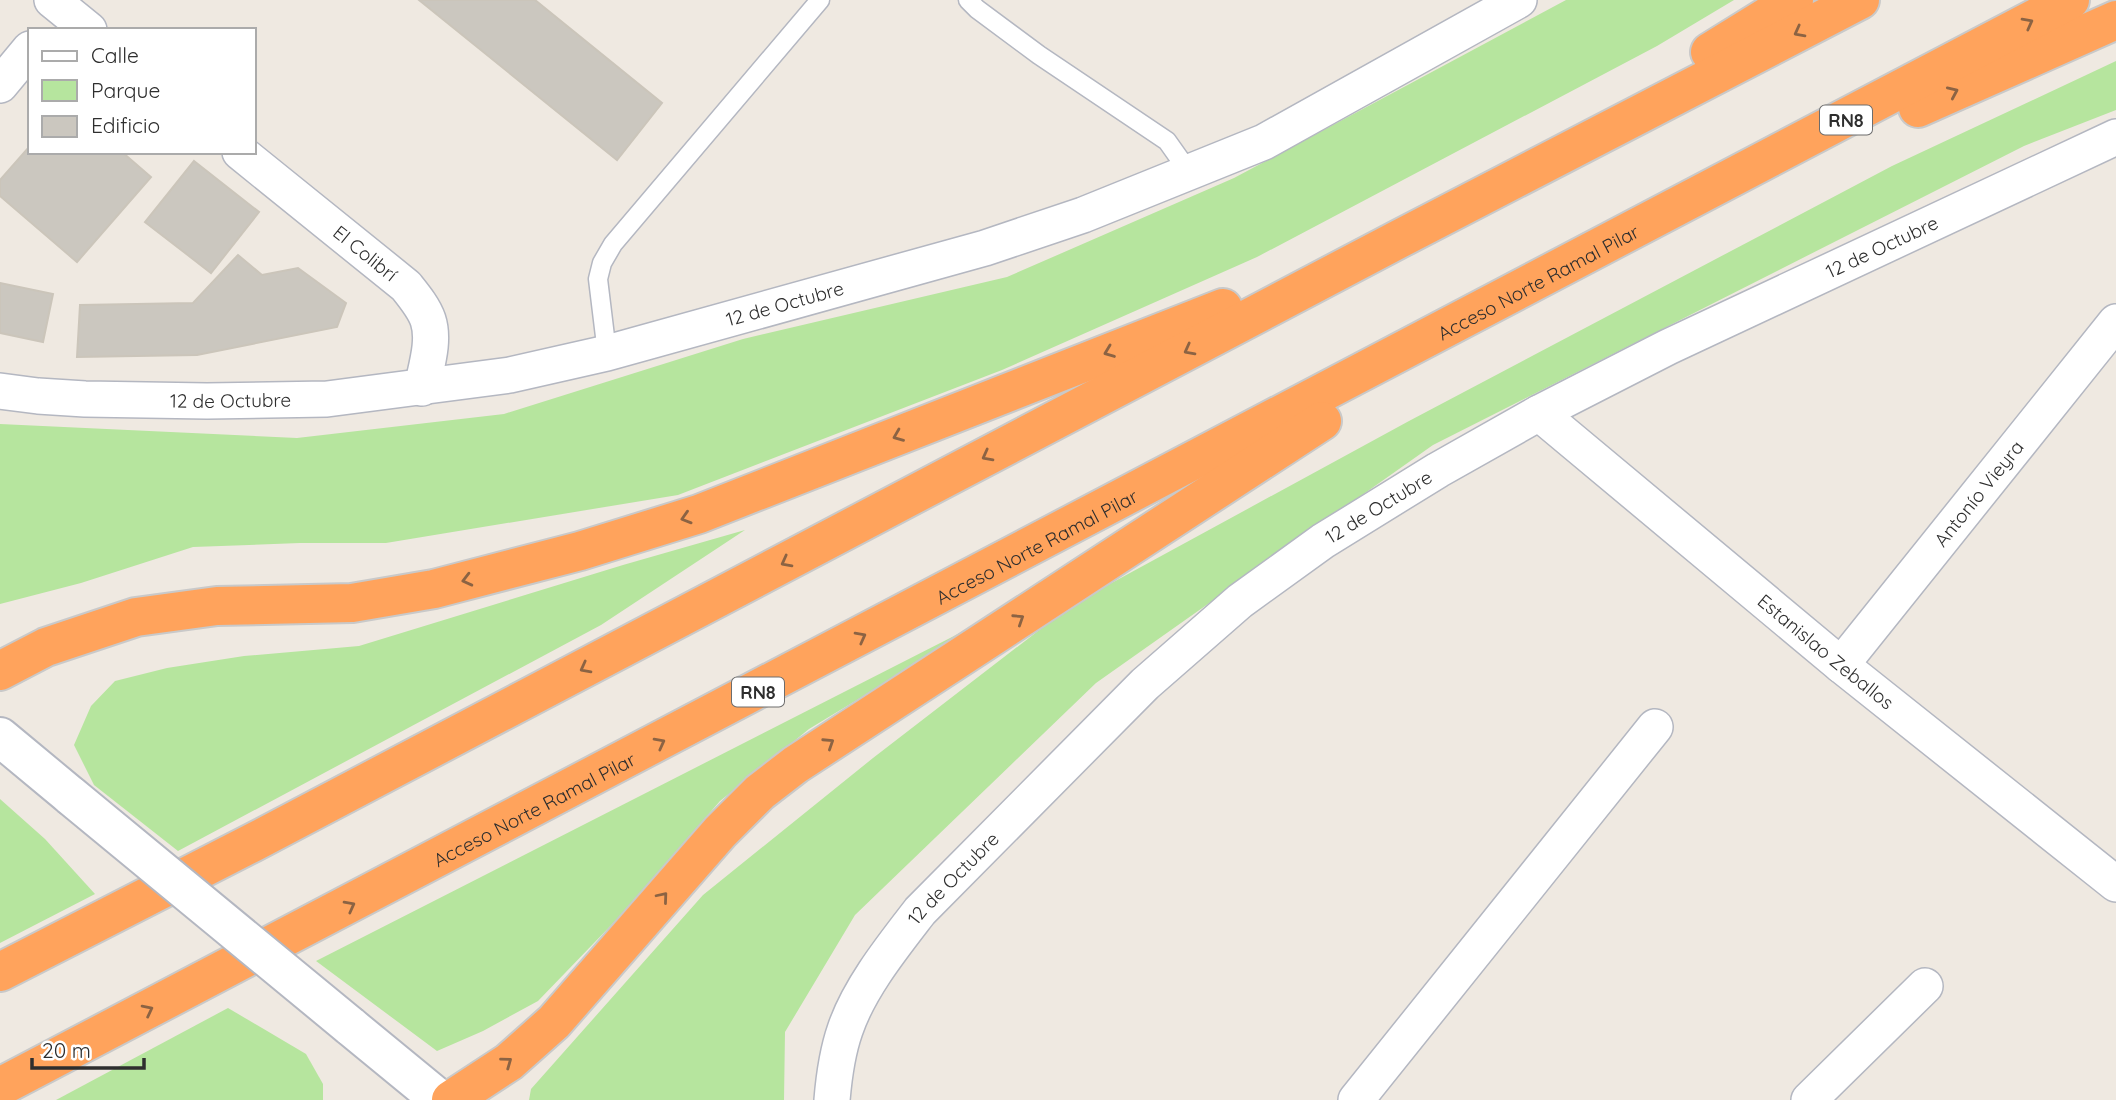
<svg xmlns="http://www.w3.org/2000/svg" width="2116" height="1100" font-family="Quicksand,sans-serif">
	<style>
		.green { fill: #b6e59e }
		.building { fill: #cbc7bf; stroke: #cbc5ba; stroke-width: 2 }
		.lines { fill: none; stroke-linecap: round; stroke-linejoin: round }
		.lane-casing { stroke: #b4b7c1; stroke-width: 21 }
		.street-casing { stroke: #b4b7c1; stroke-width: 38 }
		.secondary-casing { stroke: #b4b7c1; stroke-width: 42 }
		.highway-casing { stroke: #c9c9c9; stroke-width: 42 }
		.lane { stroke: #fff; stroke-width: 18 }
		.street { stroke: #fff; stroke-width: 35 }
		.secondary { stroke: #fff; stroke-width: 38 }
		.highway { stroke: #ffa35c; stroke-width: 38 }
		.secondary-bridge-casing { stroke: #b4b7c1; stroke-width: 42; stroke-linecap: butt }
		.secondary-bridge { stroke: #fff; stroke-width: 38 }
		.oneway { stroke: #8c6343 }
		.labels { text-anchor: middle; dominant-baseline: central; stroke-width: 7; stroke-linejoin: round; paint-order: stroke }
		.shield { fill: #fff; stroke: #6d6d6d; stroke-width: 2 }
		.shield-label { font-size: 18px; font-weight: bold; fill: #2e2e2e }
		.street-label { font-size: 19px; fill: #2e2e2e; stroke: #fff }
	</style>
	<rect width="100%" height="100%" fill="#efe9e1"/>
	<g class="green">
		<polygon points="1566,0 1734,0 1657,46 1257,257 1002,370 678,495 386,543 300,543 193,547 81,583 0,604 0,424 297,438 504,414 743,339 1007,277 1234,178"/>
		<polygon points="2116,61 2116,110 2024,146 1433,445 1096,683 855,915 785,1032 784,1100 529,1100 531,1089 703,895 873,758 1073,604 1409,421 1892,166"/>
		<polygon points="745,530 601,625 178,851 94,785 74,745 91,706 115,681 167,668 244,656 359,646 623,565"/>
		<polygon points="1007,609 809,729 720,801 621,915 538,1001 483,1031 437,1051 316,961"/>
		<polygon points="0,799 45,839 95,894 0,943"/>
		<polygon points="228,1008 306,1054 323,1084 323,1100 56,1100"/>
	</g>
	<g class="building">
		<polygon points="419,0 535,0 662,103 617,160"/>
		<polygon points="30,146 30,152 122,152 151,177 77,262 0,196 0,180"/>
		<polygon points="194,161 259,212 211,273 145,222"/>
		<polygon points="238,255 262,275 298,268 346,303 337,327 197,355 77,357 80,305 193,303"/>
		<polygon points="0,283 53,294 43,342 0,333"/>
	</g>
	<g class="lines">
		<defs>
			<g id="lane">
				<polyline points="968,0 977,9 1039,55 1167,141 1189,172"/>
				<polyline points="607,353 598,279 602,263 613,244 820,0"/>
			</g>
			<g id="street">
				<polyline points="52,0 89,30"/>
				<polyline points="0,85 30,49"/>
				<path id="s1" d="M240,152L406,286C414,296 424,308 428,320C435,341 426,367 422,388"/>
				<path id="s2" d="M0,391L38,396L85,399L207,401L327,399L510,375L607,353L985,248L1083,215L1264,142L1519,0"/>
				<path id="s3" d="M1539,413L1841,665L2116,884"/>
				<path id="s4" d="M1841,665L2116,322"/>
				<path id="s5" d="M832,1100C834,1076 837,1053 845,1030C859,988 893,946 920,911L1145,684L1240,601L1323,541L1438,470L1539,413L1668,347L2116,137"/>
				<polyline points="1356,1100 1655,727"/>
				<polyline points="1809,1100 1925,986"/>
			</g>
			<g id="secondary">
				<polyline points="0,737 71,796"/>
				<polyline points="350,1026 440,1100"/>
			</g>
			<g id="highway">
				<polyline points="1710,52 1794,0"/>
				<polyline points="1918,108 2116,20"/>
				<polyline points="0,671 46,647 136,617 217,606 352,603 434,589 580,551 699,514 1223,308"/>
				<polyline points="0,972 252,843 1401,238 1860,0"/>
				<path id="s6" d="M0,1087C693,729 1383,366 2070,0"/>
				<polyline points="451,1100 509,1062 554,1022 720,832 760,792 795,765 1322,421"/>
			</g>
		</defs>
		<use href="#lane" class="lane-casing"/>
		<use href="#street" class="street-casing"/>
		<use href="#secondary" class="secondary-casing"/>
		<use href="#highway" class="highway-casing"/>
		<use href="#lane" class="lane"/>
		<use href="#street" class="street"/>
		<use href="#secondary" class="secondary"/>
		<use href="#highway" class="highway"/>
		<defs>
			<polyline id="secondary-bridge" points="71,796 350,1026"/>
		</defs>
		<use href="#secondary-bridge" class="secondary-bridge-casing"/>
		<use href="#secondary-bridge" class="secondary-bridge"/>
	</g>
	<defs><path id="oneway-chevron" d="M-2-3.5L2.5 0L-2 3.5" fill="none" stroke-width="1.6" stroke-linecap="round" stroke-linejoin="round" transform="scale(1.75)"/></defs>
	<g class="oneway">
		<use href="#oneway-chevron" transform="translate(2028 23) rotate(-28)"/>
		<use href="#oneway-chevron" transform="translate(1799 32) rotate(152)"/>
		<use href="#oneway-chevron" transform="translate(1953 92) rotate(-24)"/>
		<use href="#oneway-chevron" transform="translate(1189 350) rotate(152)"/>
		<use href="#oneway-chevron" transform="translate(1109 352) rotate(159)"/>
		<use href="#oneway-chevron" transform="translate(898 436) rotate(158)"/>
		<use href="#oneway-chevron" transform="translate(987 456) rotate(152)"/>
		<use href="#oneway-chevron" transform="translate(686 518) rotate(163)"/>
		<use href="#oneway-chevron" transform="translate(786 562) rotate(152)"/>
		<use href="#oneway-chevron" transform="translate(467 580) rotate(166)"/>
		<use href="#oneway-chevron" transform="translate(1019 619) rotate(-33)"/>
		<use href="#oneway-chevron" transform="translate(861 637) rotate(-28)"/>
		<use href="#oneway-chevron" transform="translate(585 668) rotate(152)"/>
		<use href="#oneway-chevron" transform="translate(660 743) rotate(-28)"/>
		<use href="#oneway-chevron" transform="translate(829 743) rotate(-33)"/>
		<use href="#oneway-chevron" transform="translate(663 897) rotate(-50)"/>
		<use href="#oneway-chevron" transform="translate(350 906) rotate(-28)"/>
		<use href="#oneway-chevron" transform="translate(148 1010) rotate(-27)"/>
		<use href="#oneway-chevron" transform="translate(507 1062) rotate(-36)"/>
	</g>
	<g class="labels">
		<g class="shield">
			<rect x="1820" y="105.5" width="52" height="29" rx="5"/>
			<rect x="732" y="677.5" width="52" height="29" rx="5"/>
		</g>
		<g class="shield-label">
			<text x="1846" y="120">RN8</text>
			<text x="758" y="692">RN8</text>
		</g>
		<g class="street-label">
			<text stroke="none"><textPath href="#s5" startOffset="1393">12 de Octubre</textPath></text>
			<text stroke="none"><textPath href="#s1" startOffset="161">El Colibrí</textPath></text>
			<text stroke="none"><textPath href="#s6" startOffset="1736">Acceso Norte Ramal Pilar</textPath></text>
			<text stroke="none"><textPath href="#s2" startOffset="796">12 de Octubre</textPath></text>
			<text stroke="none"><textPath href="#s2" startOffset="231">12 de Octubre</textPath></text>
			<text stroke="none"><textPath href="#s4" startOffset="220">Antonío Vieyra</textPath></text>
			<text stroke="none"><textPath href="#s5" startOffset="826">12 de Octubre</textPath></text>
			<text stroke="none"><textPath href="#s6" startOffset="1169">Acceso Norte Ramal Pilar</textPath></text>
			<text stroke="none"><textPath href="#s3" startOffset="373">Estanislao Zeballos</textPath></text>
			<text stroke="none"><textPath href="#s6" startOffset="602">Acceso Norte Ramal Pilar</textPath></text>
			<text stroke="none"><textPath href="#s5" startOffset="259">12 de Octubre</textPath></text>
		</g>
	</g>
	<rect x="28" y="28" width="228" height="126" fill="#ffffff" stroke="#ababab" stroke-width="2"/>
	<rect x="42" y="51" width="35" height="10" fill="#ffffff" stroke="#ababab" stroke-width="2"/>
	<text x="91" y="63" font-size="21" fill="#2e2e2e">Calle</text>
	<rect x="42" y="80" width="35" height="21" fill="#b6e59e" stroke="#ababab" stroke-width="2"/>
	<text x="91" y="98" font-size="21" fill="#2e2e2e">Parque</text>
	<rect x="42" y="116" width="35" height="21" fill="#cbc7bf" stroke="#ababab" stroke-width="2"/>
	<text x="91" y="133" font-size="21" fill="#2e2e2e">Edificio</text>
	<path d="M32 1058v10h112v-10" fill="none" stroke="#2e2e2e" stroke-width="3.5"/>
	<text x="42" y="1058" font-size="21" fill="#2e2e2e" stroke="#ffffff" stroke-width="5" paint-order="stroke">20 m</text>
</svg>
